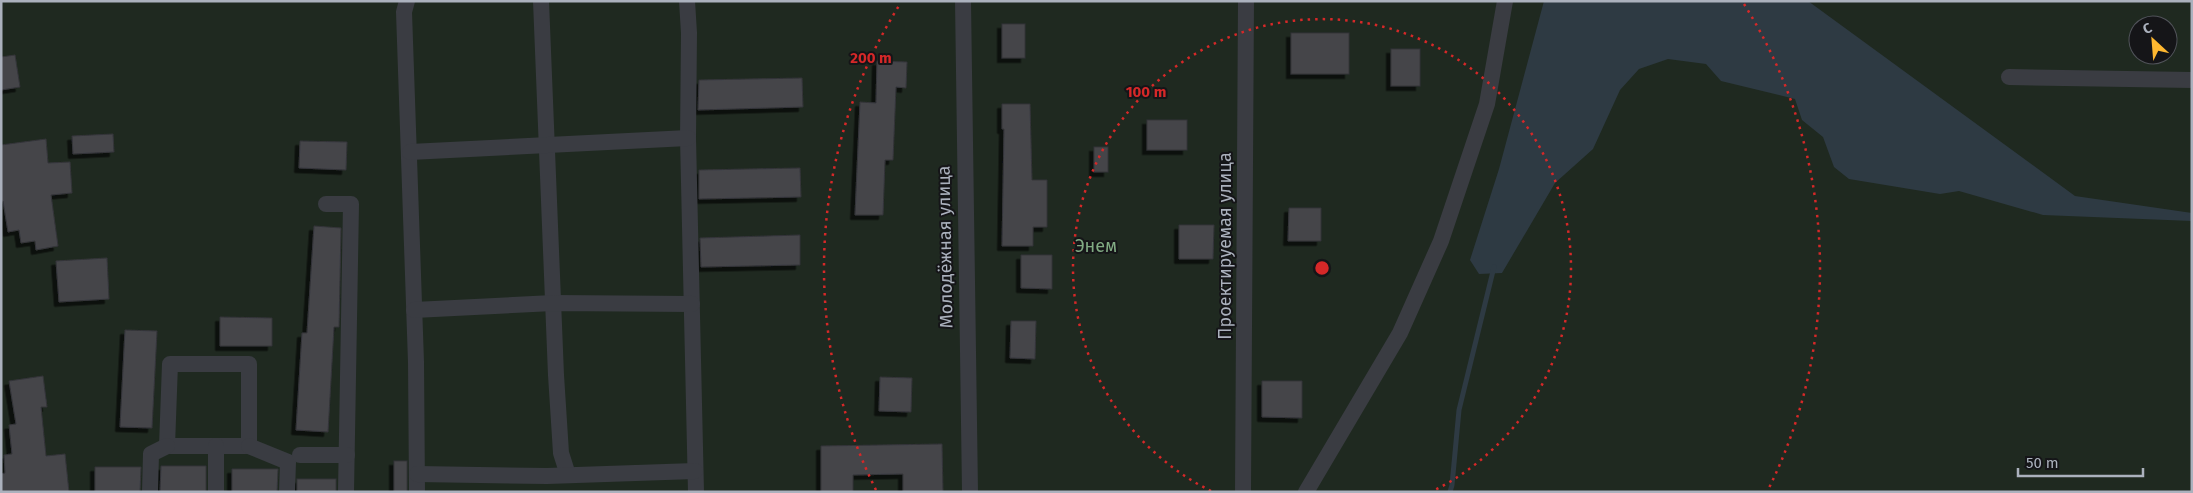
<svg xmlns="http://www.w3.org/2000/svg" width="2193" height="493" font-family="'Fira Sans',sans-serif">
	<style>
		.green { fill: #1f2920; fill-rule: evenodd }
		.water { fill: #2e3a43 }
		.lines { fill: none; stroke-linecap: round; stroke-linejoin: round }
		.stream { stroke: #2e3a43; stroke-width: 5 }
		.building { fill: #44454a; stroke: #343439; filter: url(#shadow) }
		.minor { stroke: #3a3c42; stroke-width: 16 }
		.ring { fill: none; stroke: #d62828; stroke-width: 2.5; stroke-dasharray: 2.5 5 }
		.labels { text-anchor: middle; dominant-baseline: central; stroke-width: 4; stroke-linejoin: round; paint-order: stroke }
		.park-label { font-size: 18px; fill: #81aa83; stroke: #151518 }
		.street-label { font-size: 18px; fill: #abb1bd; stroke: #151518 }
		.centre { fill: #d62828; stroke: #151518; stroke-width: 2.5 }
		.ring-label { font-size: 15px; text-anchor: middle; font-weight: bold; fill: #d62828; stroke: #151518; stroke-width: 4; stroke-linejoin: round; paint-order: stroke }
	</style>
	<defs>
		<filter id="shadow"><feDropShadow dx="-4.5" dy="4.5" stdDeviation="0" flood-color="#0009"/></filter>
	</defs>
	<rect width="100%" height="100%" fill="#1a1a1d"/>
	<path class="green" d="M1,1H2192V492H1ZM2138,25H2168V55H2138Z"/>
	<polygon class="water" points="1544,1 1808,1 2075,196 2192,213 2192,221 2043,215 1959,191 1940,194 1849,179 1834,167 1823,137 1802,120 1795,99 1721,81 1706,64 1668,59 1639,69 1620,90 1593,149 1555,183 1502,273 1479,274 1470,260 1499,169"/>
	<g class="lines">
		<polyline class="stream" points="1450,492 1452,485 1459,410 1494,267"/>
	</g>
	<g class="building">
		<rect x="1002" y="24" width="23" height="34"/>
		<rect x="1291" y="33" width="58" height="41"/>
		<rect x="1391" y="49" width="29" height="37"/>
		<polygon points="15,55 20,87 1,90 1,57"/>
		<polygon points="877,61 907,62 906,88 896,87 893,160 885,160 883,215 855,215 860,102 876,103"/>
		<polygon points="802,78 803,107 698,110 699,80"/>
		<polygon points="1002,104 1030,104 1032,180 1047,180 1047,227 1033,227 1033,246 1002,246 1004,129 1002,129"/>
		<rect x="1147" y="120" width="40" height="30"/>
		<polygon points="113,134 114,152 73,154 72,136"/>
		<polygon points="46,139 48,163 70,162 72,193 51,195 58,246 36,250 35,241 21,243 19,230 8,232 3,201 1,201 1,145"/>
		<polygon points="300,141 347,142 346,170 299,168"/>
		<rect x="1094" y="147" width="14" height="25"/>
		<polygon points="800,168 801,197 699,199 699,170"/>
		<polygon points="1289,208 1321,208 1321,241 1288,241"/>
		<polygon points="1179,225 1214,225 1213,259 1179,259"/>
		<polygon points="314,226 341,228 339,327 334,327 328,432 296,430 302,333 307,333"/>
		<polygon points="800,235 800,265 701,267 700,238"/>
		<polygon points="1021,255 1052,255 1052,289 1021,288"/>
		<polygon points="107,258 109,299 59,302 56,261"/>
		<polygon points="220,317 272,318 272,346 220,346"/>
		<polygon points="1011,321 1036,321 1035,359 1010,358"/>
		<polygon points="125,330 157,331 152,428 120,427"/>
		<polygon points="43,376 47,407 41,407 46,456 65,454 69,492 1,492 1,474 5,473 4,455 12,454 9,425 16,424 9,381"/>
		<polygon points="880,377 912,378 911,412 879,411"/>
		<polygon points="1262,381 1302,381 1302,418 1262,417"/>
		<polygon points="942,444 943,492 903,492 903,474 853,475 853,492 821,492 821,446"/>
		<rect x="394" y="461" width="13" height="31"/>
		<polygon points="161,466 206,466 206,492 160,492"/>
		<polygon points="95,467 141,467 140,492 95,492"/>
		<polygon points="232,469 278,469 277,492 232,492"/>
		<rect x="297" y="479" width="39" height="13"/>
	</g>
	<g class="lines">
		<g class="minor">
			<polyline points="407,1 404,12 416,362 417,492"/>
			<polyline points="541,1 556,375 561,453 568,475"/>
			<polyline points="687,1 689,33 688,138 696,492"/>
			<polyline points="963,1 970,492"/>
			<polyline points="2009,77 2192,80"/>
			<polyline points="410,152 688,138"/>
			<polyline points="326,204 351,204 346,492"/>
			<polyline points="414,310 553,303 692,304"/>
			<polygon points="170,364 249,364 249,446 167,446"/>
			<polyline points="216,446 216,492"/>
			<polyline points="249,446 288,462 287,492"/>
			<polyline points="300,455 347,455"/>
			<polyline points="417,474 547,476 695,471"/>
			<polyline points="150,492 151,454 167,446"/>
			<polyline points="1243,492 1246,1"/>
			<polyline points="1306,492 1400,333 1441,241 1487,104 1505,1"/>
		</g>
	</g>
	<g class="ring">
		<path d="M1211 491A249 249 0 1 1 1433 491"/>
		<path d="M876 490A498 498 0 0 1 900 4M1744 4A498 498 0 0 1 1768 490"/>
	</g>
	<g class="labels">
		<g class="park-label">
			<text x="1096" y="246">Энем</text>
		</g>
		<g class="street-label">
			<text transform="translate(1225 246) rotate(-90)">Проектируемая улица</text>
			<text transform="translate(945 247) rotate(-91)">Молодёжная улица</text>
		</g>
	</g>
	<circle cx="1322" cy="268" r="8" class="centre"/>
	<g class="ring-label">
		<text x="871" y="63">200 m</text>
		<text x="1146" y="97">100 m</text>
	</g>
	<rect width="2193" height="493" fill="none" stroke="#abb1bd" stroke-width="5"/>
	<g transform="translate(2153 40) rotate(334)"><circle r="24" fill="#151518" stroke="#51535a"/>
	<path d="M0-4L9 19L0 12L-9 19Z" fill="#ffb830"/>
	<text y="-8" font-size="14" font-weight="bold" text-anchor="middle" fill="#abb1bd">С</text>
	</g>
	<path d="M2018 468v8h125v-8" fill="none" stroke="#abb1bd" stroke-width="2.5"/>
	<text x="2026" y="468" font-size="15" fill="#abb1bd" stroke="#151518" stroke-width="4" paint-order="stroke">50 m</text>
</svg>
